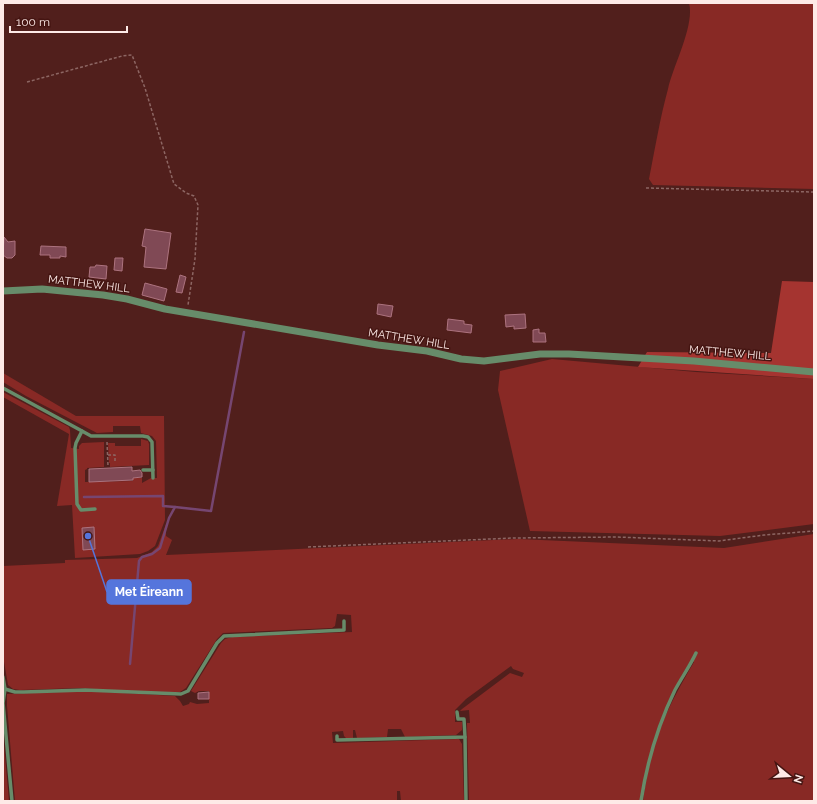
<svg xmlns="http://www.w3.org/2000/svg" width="817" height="804" font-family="Raleway,sans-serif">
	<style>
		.green { fill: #882925 }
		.forest { fill: #a53430 }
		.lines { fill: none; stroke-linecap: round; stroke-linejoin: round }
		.stream { stroke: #764671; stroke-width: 2.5 }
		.building { fill: #804955; stroke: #ad737f }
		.path { stroke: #8d6663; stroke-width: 1.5; stroke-dasharray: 3 2; stroke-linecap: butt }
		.service { stroke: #678c6a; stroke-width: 3.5 }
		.minor { stroke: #678c6a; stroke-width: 7 }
		.labels { text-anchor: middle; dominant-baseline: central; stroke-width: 3; stroke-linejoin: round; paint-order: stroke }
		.street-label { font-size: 11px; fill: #feeae7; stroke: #451512 }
		.leader { fill: none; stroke: #5575dc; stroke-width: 1.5 }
		.callout-dot { fill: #5575dc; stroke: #451512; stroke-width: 1.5 }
		.callout { fill: #5575dc; stroke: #5575dc; stroke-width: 1.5 }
		.callout-label { font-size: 12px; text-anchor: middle; font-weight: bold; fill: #fff }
	</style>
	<rect width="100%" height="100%" fill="#511f1c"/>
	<g class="green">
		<path d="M689,3H814V189L653,185L649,179C655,149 660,118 668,89C673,66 695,25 689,3Z"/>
		<polygon points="552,359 696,372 814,379 814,524 720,536 530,531 498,390 500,371"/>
		<polygon points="3,373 76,416 164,416 165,520 155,546 148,551 140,554 75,558 72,505 57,506 69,434 3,397 3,392 69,427 70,430 71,448 79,449 79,446 82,443 104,442 104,467 87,468 87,469 85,470 85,482 133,481 133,478 142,478 142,483 151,478 157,478 156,441 152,436 141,433 140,426 113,426 113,432 97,433 26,396 3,382"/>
		<polygon points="141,439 148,441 149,444 149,465 110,467 110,463 109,463 108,443 115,443 115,446 141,446"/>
		<path d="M166,524V536L172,540L166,555L518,539L724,548L814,534V801H643C646,779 650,758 657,737C666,711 680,686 694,662L691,660C663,704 648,749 640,801H469L467,723H470L469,710L460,711L462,709L510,673L522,677L524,673L513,669L511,666L466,699L455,710V722H462V730L456,735L405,737L401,729H388L387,737L357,738L355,730H353V738L347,739L344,736L343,731L332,732L333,743L459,739L462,744L464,801H401L400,791H397V801H15L7,706V694L88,691L175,696L180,701L183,706L189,704L190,702L197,704L209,703V691H199L195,693L191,691L221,643L225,639L232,637L352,632L351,615L337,614L335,626L332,628L223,633L217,639L186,688L180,692L162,693L79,688L20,690L13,689L8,685L3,656V566L65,563V560L137,558L152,552L158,546Z"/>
		<polygon points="3,734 9,801 3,801"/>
	</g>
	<polygon class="forest" points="782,281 814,282 814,379 638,367 647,352 771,353"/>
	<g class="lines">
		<g class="stream">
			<polyline points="84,497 163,496 163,506 175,507 169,518 160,548 152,554 142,557 139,561 130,664"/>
			<polyline points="175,507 211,511 244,332"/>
		</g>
	</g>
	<g class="building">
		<polygon points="145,229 171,233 166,269 144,267 146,247 142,246"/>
		<polygon points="4,237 8,242 15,241 15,255 12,258 7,258 3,255"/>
		<polygon points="41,246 66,247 66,257 60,256 60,258 50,258 50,255 40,255"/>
		<polygon points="115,258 123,258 122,271 114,270"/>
		<polygon points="96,265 107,266 106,279 89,277 90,267 95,267"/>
		<polygon points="180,275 186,277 182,293 176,292"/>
		<polygon points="145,283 167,289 164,301 142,295"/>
		<polygon points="378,304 393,306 391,317 377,314"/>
		<polygon points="525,314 526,328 514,329 514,326 506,327 505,315"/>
		<polygon points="448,319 464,321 464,324 472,325 471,333 447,330"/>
		<polygon points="539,329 539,333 545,333 546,342 533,342 533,330"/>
		<polygon points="132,467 132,471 140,470 142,473 142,477 133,478 133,480 89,482 89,469"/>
		<polygon points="94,527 95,549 83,550 82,528"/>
		<polygon points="209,692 209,699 198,699 198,693"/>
	</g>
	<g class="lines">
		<g class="path">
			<polyline points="27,82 122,56 132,55 145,88 174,184 186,193 194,196 198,205 195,259 188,305"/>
			<polyline points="646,188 814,192"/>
			<polyline points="107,442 108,466"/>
			<polyline points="108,455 115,455 115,462"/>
			<polyline points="308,547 513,538 617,537 719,541 764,535 814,531"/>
		</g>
		<g class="service">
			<polyline points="3,388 82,431"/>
			<polyline points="143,470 153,470"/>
			<polyline points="95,509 81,510 77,504 75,448 76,443 82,431 91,436 143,436 148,437 152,442 153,478"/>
			<polyline points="3,677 5,689 3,703 12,801"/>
			<polyline points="5,689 15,692 24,692 85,690 181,694 188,691 217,643 224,636 344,630 344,621"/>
			<polyline points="337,736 337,740 465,737 464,719 458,719 457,712"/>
			<polyline points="465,737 466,801"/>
			<path d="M641,801C647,762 658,725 675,690C682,677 690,666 696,653"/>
		</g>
		<polyline class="minor" points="3,291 42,289 103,295 127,299 165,309 378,345 427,351 461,359 484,361 540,354 569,354 694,361 814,372"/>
	</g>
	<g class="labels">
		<g class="street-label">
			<text transform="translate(89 284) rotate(7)">MATTHEW HILL</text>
			<text transform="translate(409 339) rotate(9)">MATTHEW HILL</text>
			<text transform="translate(730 353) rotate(5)">MATTHEW HILL</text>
		</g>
	</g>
	<path class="leader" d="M88 536L107 592"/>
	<circle class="callout-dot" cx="88" cy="536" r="4"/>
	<rect class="callout" x="107" y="580" width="84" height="24" rx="4"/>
	<g class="callout-label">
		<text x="149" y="596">Met Éireann</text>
	</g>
	<rect width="817" height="804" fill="none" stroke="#feeae7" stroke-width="8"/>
	<g transform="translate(789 776) rotate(108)" stroke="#451512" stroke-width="3" paint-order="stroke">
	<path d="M0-3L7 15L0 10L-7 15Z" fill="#feeae7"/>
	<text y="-6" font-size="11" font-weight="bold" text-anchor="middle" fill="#feeae7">N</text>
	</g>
	<path d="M10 26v6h117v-6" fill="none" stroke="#feeae7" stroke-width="2"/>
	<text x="16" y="26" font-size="12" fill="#feeae7" stroke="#451512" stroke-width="3" paint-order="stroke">100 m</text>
</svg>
